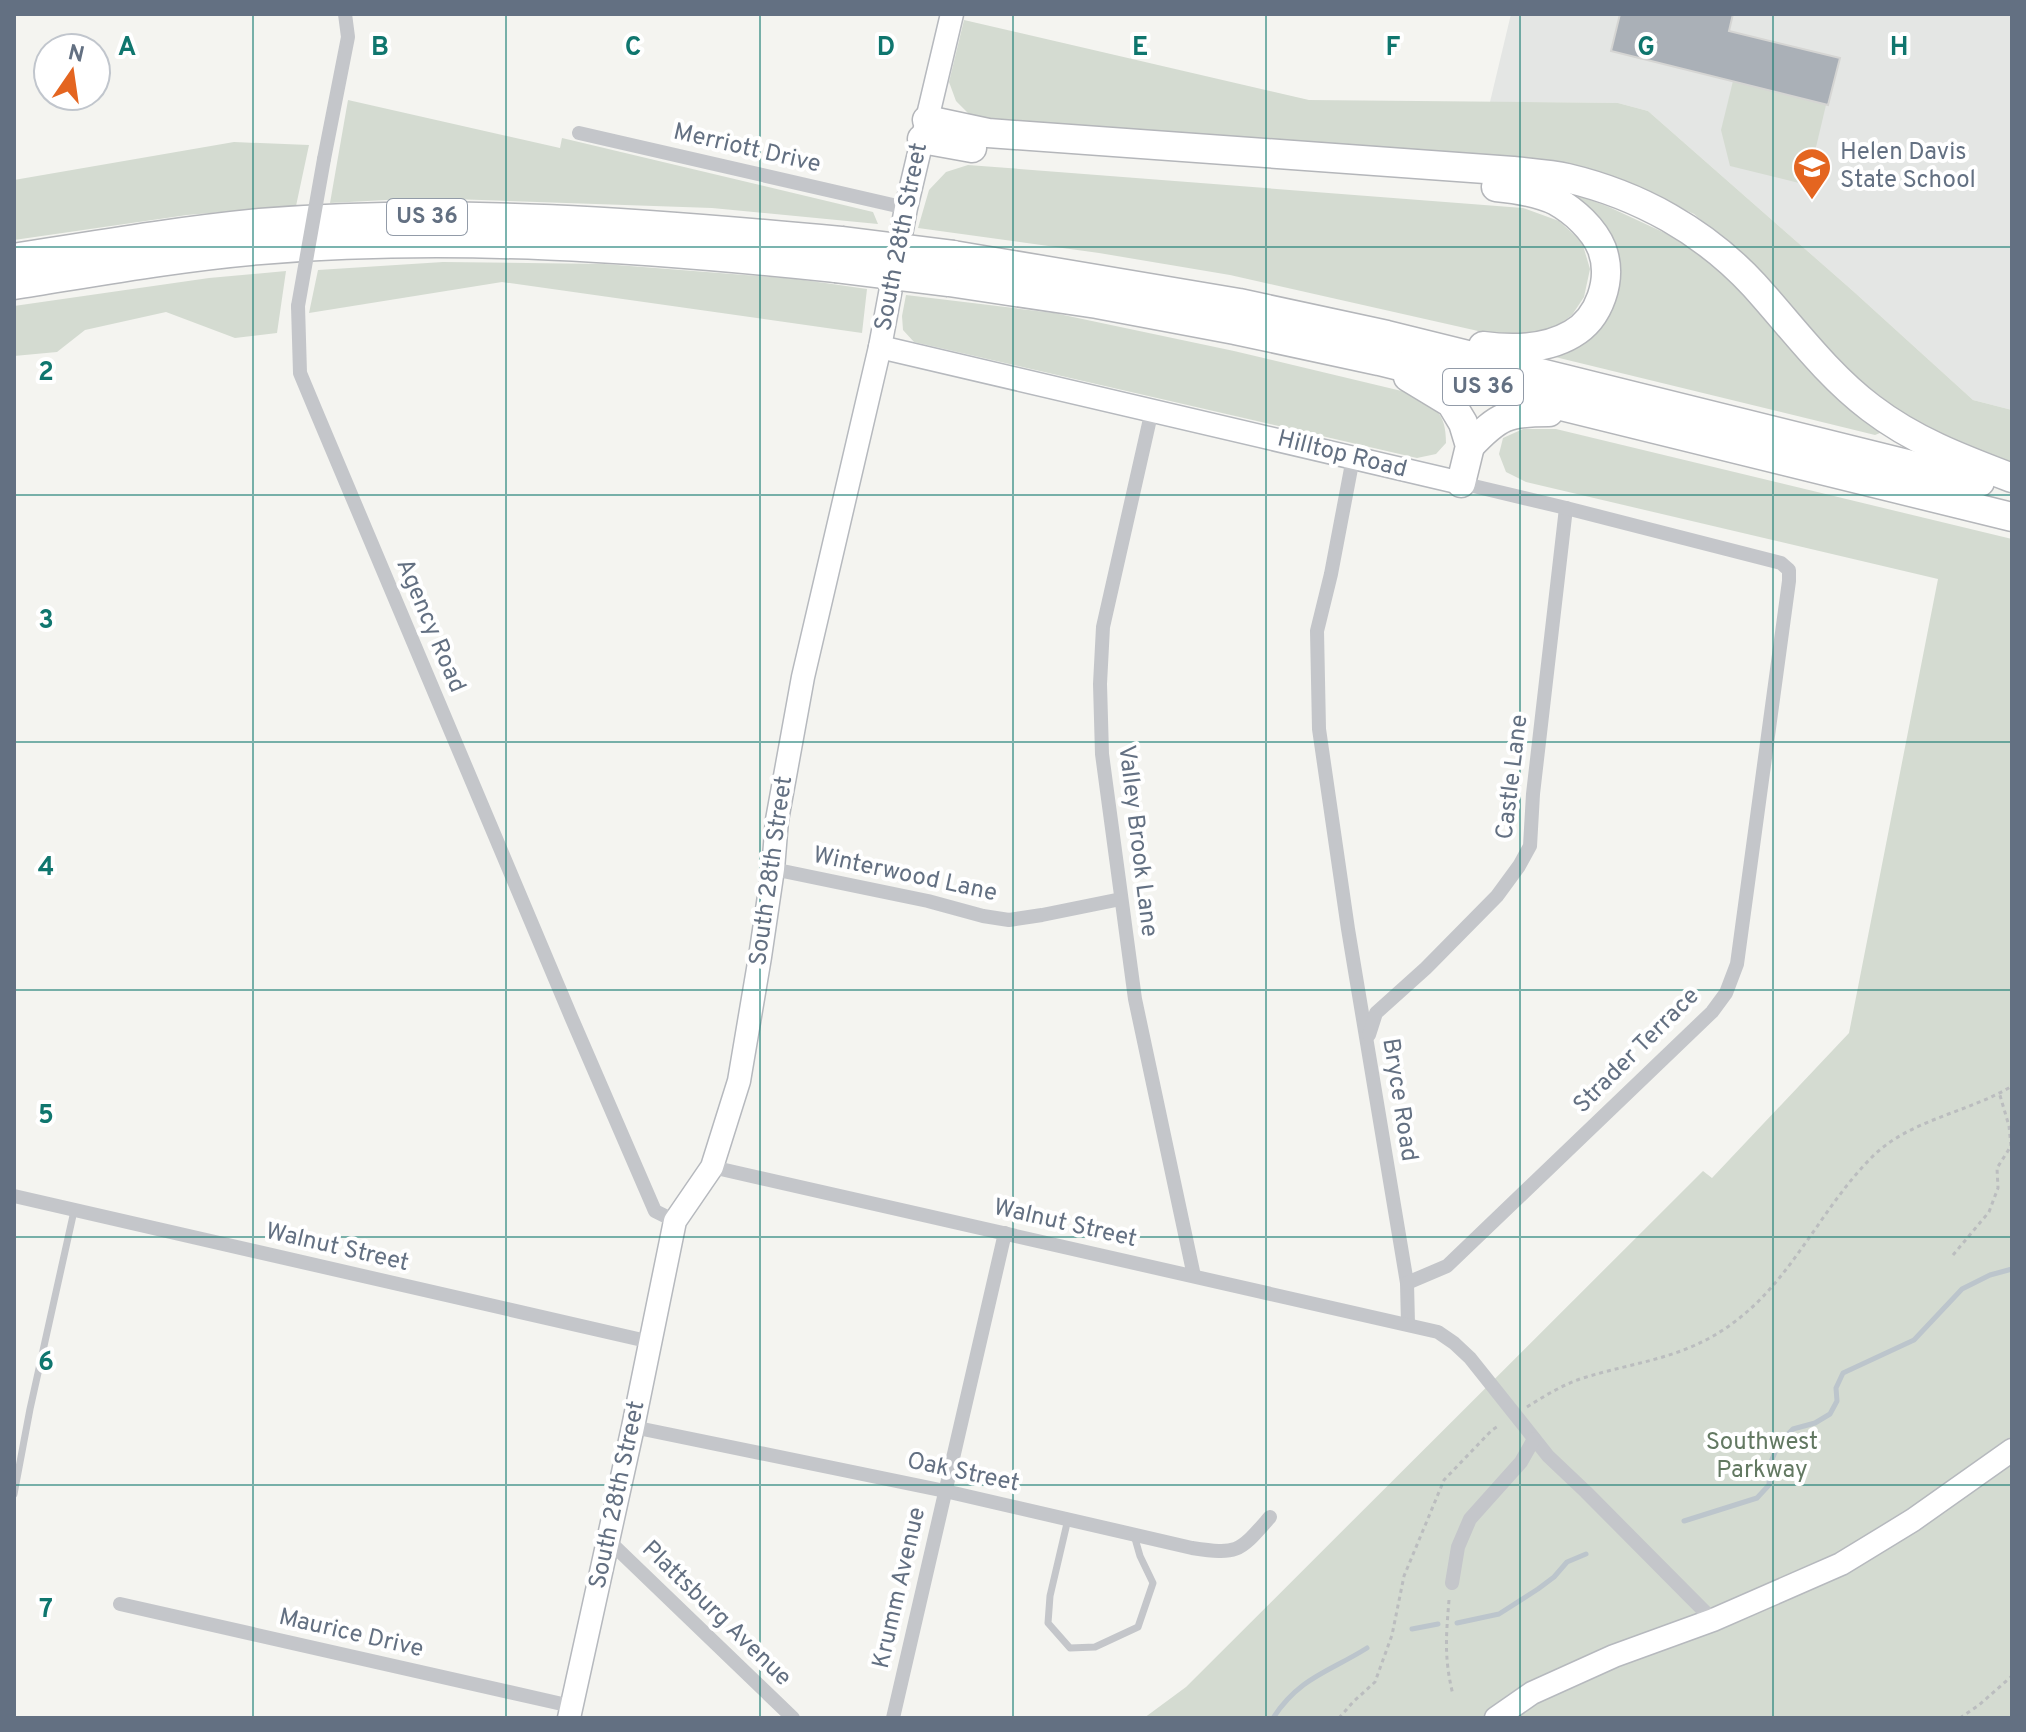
<svg xmlns="http://www.w3.org/2000/svg" width="2026" height="1732" font-family="Overpass,sans-serif">
	<style>
		.built { fill: #e4e6e4 }
		.green { fill: #d4dbd1 }
		.lines { fill: none; stroke-linecap: round; stroke-linejoin: round }
		.stream { stroke: #bcc5cc; stroke-width: 5 }
		.building { fill: #aab0b7; stroke: #d5d5d3; stroke-width: 2 }
		.secondary-casing { stroke: #b6b9be; stroke-width: 25 }
		.highway-casing { stroke: #b4b6ba; stroke-width: 31 }
		.path { stroke: #bbbdbf; stroke-width: 3; stroke-dasharray: 4 4; stroke-linecap: butt }
		.lane { stroke: #c4c6ca; stroke-width: 7 }
		.street { stroke: #c4c6ca; stroke-width: 14 }
		.secondary { stroke: #fff; stroke-width: 22 }
		.highway { stroke: #fff; stroke-width: 28 }
		.highway-bridge-casing { stroke: #b4b6ba; stroke-width: 31; stroke-linecap: butt }
		.street-bridge { stroke: #c4c6ca; stroke-width: 14 }
		.highway-bridge { stroke: #fff; stroke-width: 28 }
		.grid { fill: none; stroke: #0f766e; stroke-width: 2; stroke-opacity: 0.55 }
		.labels { text-anchor: middle; dominant-baseline: central; stroke-width: 8; stroke-linejoin: round; paint-order: stroke }
		.shield { fill: #fff; stroke: #929ba8; stroke-width: 2 }
		.shield-label { font-size: 22px; font-weight: bold; fill: #637082 }
		.street-label { font-size: 24px; fill: #637082; stroke: #fff }
		.poi-label { font-size: 24px; fill: #637082; stroke: #fff; text-anchor: start }
		.park-label { font-size: 24px; fill: #637962; stroke: #fff }
		.grid-label { font-size: 26px; text-anchor: middle; font-weight: bold; fill: #0f766e; stroke: #fff; stroke-width: 8; stroke-linejoin: round; paint-order: stroke }
	</style>
	<rect width="100%" height="100%" fill="#f4f4f0"/>
	<polygon class="built" points="1511,14 2012,14 2012,410 1973,400 1853,291 1648,111 1618,103 1490,102"/>
	<g class="green">
		<polygon points="964,20 1309,100 1618,103 1648,111 1853,291 1973,400 2012,410 2012,463 1959,445 1903,414 1855,376 1799,318 1745,257 1694,214 1636,187 1509,159 1059,124 994,121 970,115 956,101 949,82"/>
		<polygon points="1733,81 1826,105 1807,185 1730,166 1721,130"/>
		<polygon points="348,100 560,148 562,138 873,212 878,224 712,208 424,198 330,203"/>
		<polygon points="234,142 309,145 296,206 187,215 14,240 14,180"/>
		<polygon points="968,165 1523,208 1559,221 1582,242 1590,269 1584,297 1572,315 1556,327 1530,337 1487,333 1230,275 1099,253 918,228 929,190 946,172"/>
		<polygon points="1564,190 1609,207 1665,233 1718,264 1885,431 1875,435 1551,356 1614,298 1619,263 1608,233"/>
		<polygon points="443,262 604,264 797,279 867,289 862,333 502,282 309,313 318,270"/>
		<polygon points="286,271 277,333 235,338 166,312 85,330 57,352 14,356 14,306 209,278"/>
		<path d="M906,295L1054,313L1234,351L1410,393C1435,407 1446,412 1446,443L1436,454L1417,458L914,342L903,330L902,316Z"/>
		<polygon points="1523,429 1556,429 2012,539 2012,1718 1144,1718 1186,1687 1703,1171 1712,1178 1849,1033 1938,579 1526,482 1506,472 1499,454 1503,438"/>
	</g>
	<g class="lines">
		<g class="stream">
			<polyline points="1684,1521 1757,1498 1769,1485 1770,1464 1779,1443 1793,1429 1815,1423 1830,1414 1837,1401 1836,1388 1843,1373 1914,1340 1962,1289 1990,1275 2012,1269"/>
			<polyline points="1457,1623 1499,1614 1538,1589 1554,1577 1567,1562 1586,1554"/>
			<polyline points="1412,1629 1438,1624"/>
			<path d="M1273,1718C1300,1677 1329,1672 1367,1648"/>
		</g>
	</g>
	<polygon class="building" points="1620,14 1733,14 1729,31 1840,58 1828,105 1611,51"/>
	<g class="lines">
		<defs>
			<g id="secondary">
				<polyline points="880,347 1461,483"/>
				<polyline points="569,1718 633,1427 675,1221 712,1167 739,1081 760,957 773,869 777,820 803,677 880,347 906,208 952,14"/>
				<polyline points="1496,1718 1532,1693 1614,1656 1713,1620 1841,1564 1913,1520 2012,1450"/>
			</g>
			<g id="highway">
				<path d="M927,120L988,133L1513,171C1531,173 1550,174 1567,178C1639,195 1704,231 1754,285C1792,327 1826,374 1871,408C1914,441 1962,459 2012,478"/>
				<polyline points="922,139 972,148"/>
				<polyline points="953,255 1239,303 1387,335 1980,482"/>
				<path d="M14,258C96,245 178,231 260,223C454,207 648,223 841,241"/>
				<polyline points="949,282 1097,304 1235,330 1379,361 2012,517"/>
				<path d="M14,285C96,272 178,257 260,250C454,234 644,248 836,268"/>
				<path d="M1483,346C1513,350 1545,350 1572,334C1600,318 1613,279 1602,249C1594,229 1574,211 1556,201C1538,192 1516,189 1496,187"/>
				<polyline points="1408,377 1451,403 1463,423 1470,446 1461,483"/>
				<path d="M1470,446C1499,415 1508,412 1549,412"/>
			</g>
		</defs>
		<use href="#secondary" class="secondary-casing"/>
		<use href="#highway" class="highway-casing"/>
		<g class="path">
			<polyline points="1953,1255 1989,1212 1998,1188 1997,1168 2011,1146 2009,1126 1999,1092"/>
			<path d="M1527,1407C1544,1396 1561,1386 1580,1379C1636,1361 1683,1360 1733,1323C1792,1280 1821,1208 1872,1157C1910,1119 1968,1113 2012,1086"/>
			<path d="M1449,1600C1446,1637 1444,1658 1453,1695"/>
			<polyline points="1339,1718 1353,1702 1375,1682 1392,1635 1404,1576 1444,1480 1492,1430 1500,1425"/>
			<polyline points="1960,1718 1979,1705 2012,1676"/>
		</g>
		<g class="lane">
			<polyline points="14,1494 30,1409 74,1211"/>
			<polyline points="1068,1519 1050,1596 1048,1623 1070,1648 1095,1647 1138,1627 1153,1583 1140,1556 1134,1535"/>
		</g>
		<g class="street">
			<polyline points="579,133 906,208"/>
			<polyline points="324,159 348,37 345,14"/>
			<polyline points="298,306 300,373 315,409 572,1019 655,1211 675,1221"/>
			<polyline points="1152,410 1103,627 1100,684 1102,754 1135,999 1194,1276"/>
			<polyline points="1353,458 1331,574 1317,631 1319,729 1348,929 1407,1283 1408,1324"/>
			<polyline points="773,869 928,901 983,916 1009,920 1042,915 1121,899"/>
			<polyline points="1369,1035 1376,1013 1426,968 1497,896 1519,866 1530,846 1533,794 1566,508"/>
			<polyline points="712,1167 1438,1332 1454,1343 1470,1358 1548,1456 1586,1492 1713,1620"/>
			<polyline points="14,1196 651,1342"/>
			<polyline points="1407,1283 1447,1266 1712,1012 1726,993 1737,964 1789,581 1789,570 1781,563 1566,508 1461,483"/>
			<path d="M633,1427L945,1491L1192,1548C1239,1555 1239,1552 1270,1517"/>
			<polyline points="609,1541 793,1718"/>
			<polyline points="1452,1583 1458,1547 1470,1519 1521,1462 1534,1439"/>
			<polyline points="120,1604 571,1706"/>
			<polyline points="893,1718 1005,1233"/>
		</g>
		<use href="#secondary" class="secondary"/>
		<use href="#highway" class="highway"/>
		<defs>
			<g id="highway-bridge">
				<polyline points="841,241 953,255"/>
				<polyline points="836,268 949,282"/>
			</g>
		</defs>
		<use href="#highway-bridge" class="highway-bridge-casing"/>
		<polyline class="street-bridge" points="298,306 324,159"/>
		<use href="#highway-bridge" class="highway-bridge"/>
	</g>
	<path class="grid" d="M253,14V1718M506,14V1718M760,14V1718M1013,14V1718M1266,14V1718M1520,14V1718M1773,14V1718M14,247H2012M14,495H2012M14,742H2012M14,990H2012M14,1237H2012M14,1485H2012"/>
	<defs>
		<symbol id="school-pin" viewBox="-11 -11 22 30"><path d="M0 17L-7.5 6A9.5 9.5 0 1 1 7.5 6Z" fill="#e46520" stroke="#fff"/><path d="M0-5L7-2L0 1L-7-2ZM-4 1L0 2.5L4 1V4Q0 6-4 4Z" fill="#fff"/></symbol>
	</defs>
	<g fill-rule="evenodd">
		<use href="#school-pin" x="1790" y="145" width="44" height="60"/>
	</g>
	<g class="labels">
		<g class="shield">
			<rect x="387" y="199" width="80" height="36" rx="6"/>
			<rect x="1443" y="369" width="80" height="36" rx="6"/>
		</g>
		<g class="shield-label">
			<text x="427" y="217">US 36</text>
			<text x="1483" y="387">US 36</text>
		</g>
		<g class="street-label">
			<text transform="translate(747 149) rotate(13)">Merriott Drive</text>
			<text transform="translate(902 237) rotate(-79)">South 28th Street</text>
			<text transform="translate(1342 455) rotate(14)">Hilltop Road</text>
			<text transform="translate(430 626) rotate(67)">Agency Road</text>
			<text transform="translate(1513 777) rotate(-83)">Castle Lane</text>
			<text transform="translate(1137 841) rotate(83)">Valley Brook Lane</text>
			<text transform="translate(772 871) rotate(-82)">South 28th Street</text>
			<text transform="translate(905 875) rotate(12)">Winterwood Lane</text>
			<text transform="translate(1637 1051) rotate(-45)">Strader Terrace</text>
			<text transform="translate(1399 1100) rotate(81)">Bryce Road</text>
			<text transform="translate(1065 1224) rotate(13)">Walnut Street</text>
			<text transform="translate(337 1248) rotate(13)">Walnut Street</text>
			<text transform="translate(963 1473) rotate(12)">Oak Street</text>
			<text transform="translate(618 1495) rotate(-78)">South 28th Street</text>
			<text transform="translate(900 1588) rotate(-77)">Krumm Avenue</text>
			<text transform="translate(716 1614) rotate(44)">Plattsburg Avenue</text>
			<text transform="translate(351 1634) rotate(13)">Maurice Drive</text>
		</g>
		<g class="poi-label">
			<text x="1840" y="153">Helen Davis<tspan x="1840" dy="28">State School</tspan></text>
		</g>
		<g class="park-label">
			<text x="1762" y="1443">Southwest<tspan x="1762" dy="28">Parkway</tspan></text>
		</g>
	</g>
	<g class="grid-label">
		<text x="127" y="55">A</text>
		<text x="380" y="55">B</text>
		<text x="633" y="55">C</text>
		<text x="886" y="55">D</text>
		<text x="1140" y="55">E</text>
		<text x="1393" y="55">F</text>
		<text x="1646" y="55">G</text>
		<text x="1899" y="55">H</text>
		<text x="46" y="380">2</text>
		<text x="46" y="628">3</text>
		<text x="46" y="875">4</text>
		<text x="46" y="1123">5</text>
		<text x="46" y="1370">6</text>
		<text x="46" y="1617">7</text>
	</g>
	<rect width="2026" height="1732" fill="none" stroke="#637082" stroke-width="32"/>
	<g transform="translate(72 72) rotate(13)"><circle r="38" fill="#ffffff" stroke="#c1c6cd" stroke-width="2"/>
	<path d="M0-6L14 30L0 20L-14 30Z" fill="#e46520"/>
	<text y="-12" font-size="22" font-weight="bold" text-anchor="middle" fill="#637082">N</text>
	</g>
</svg>
